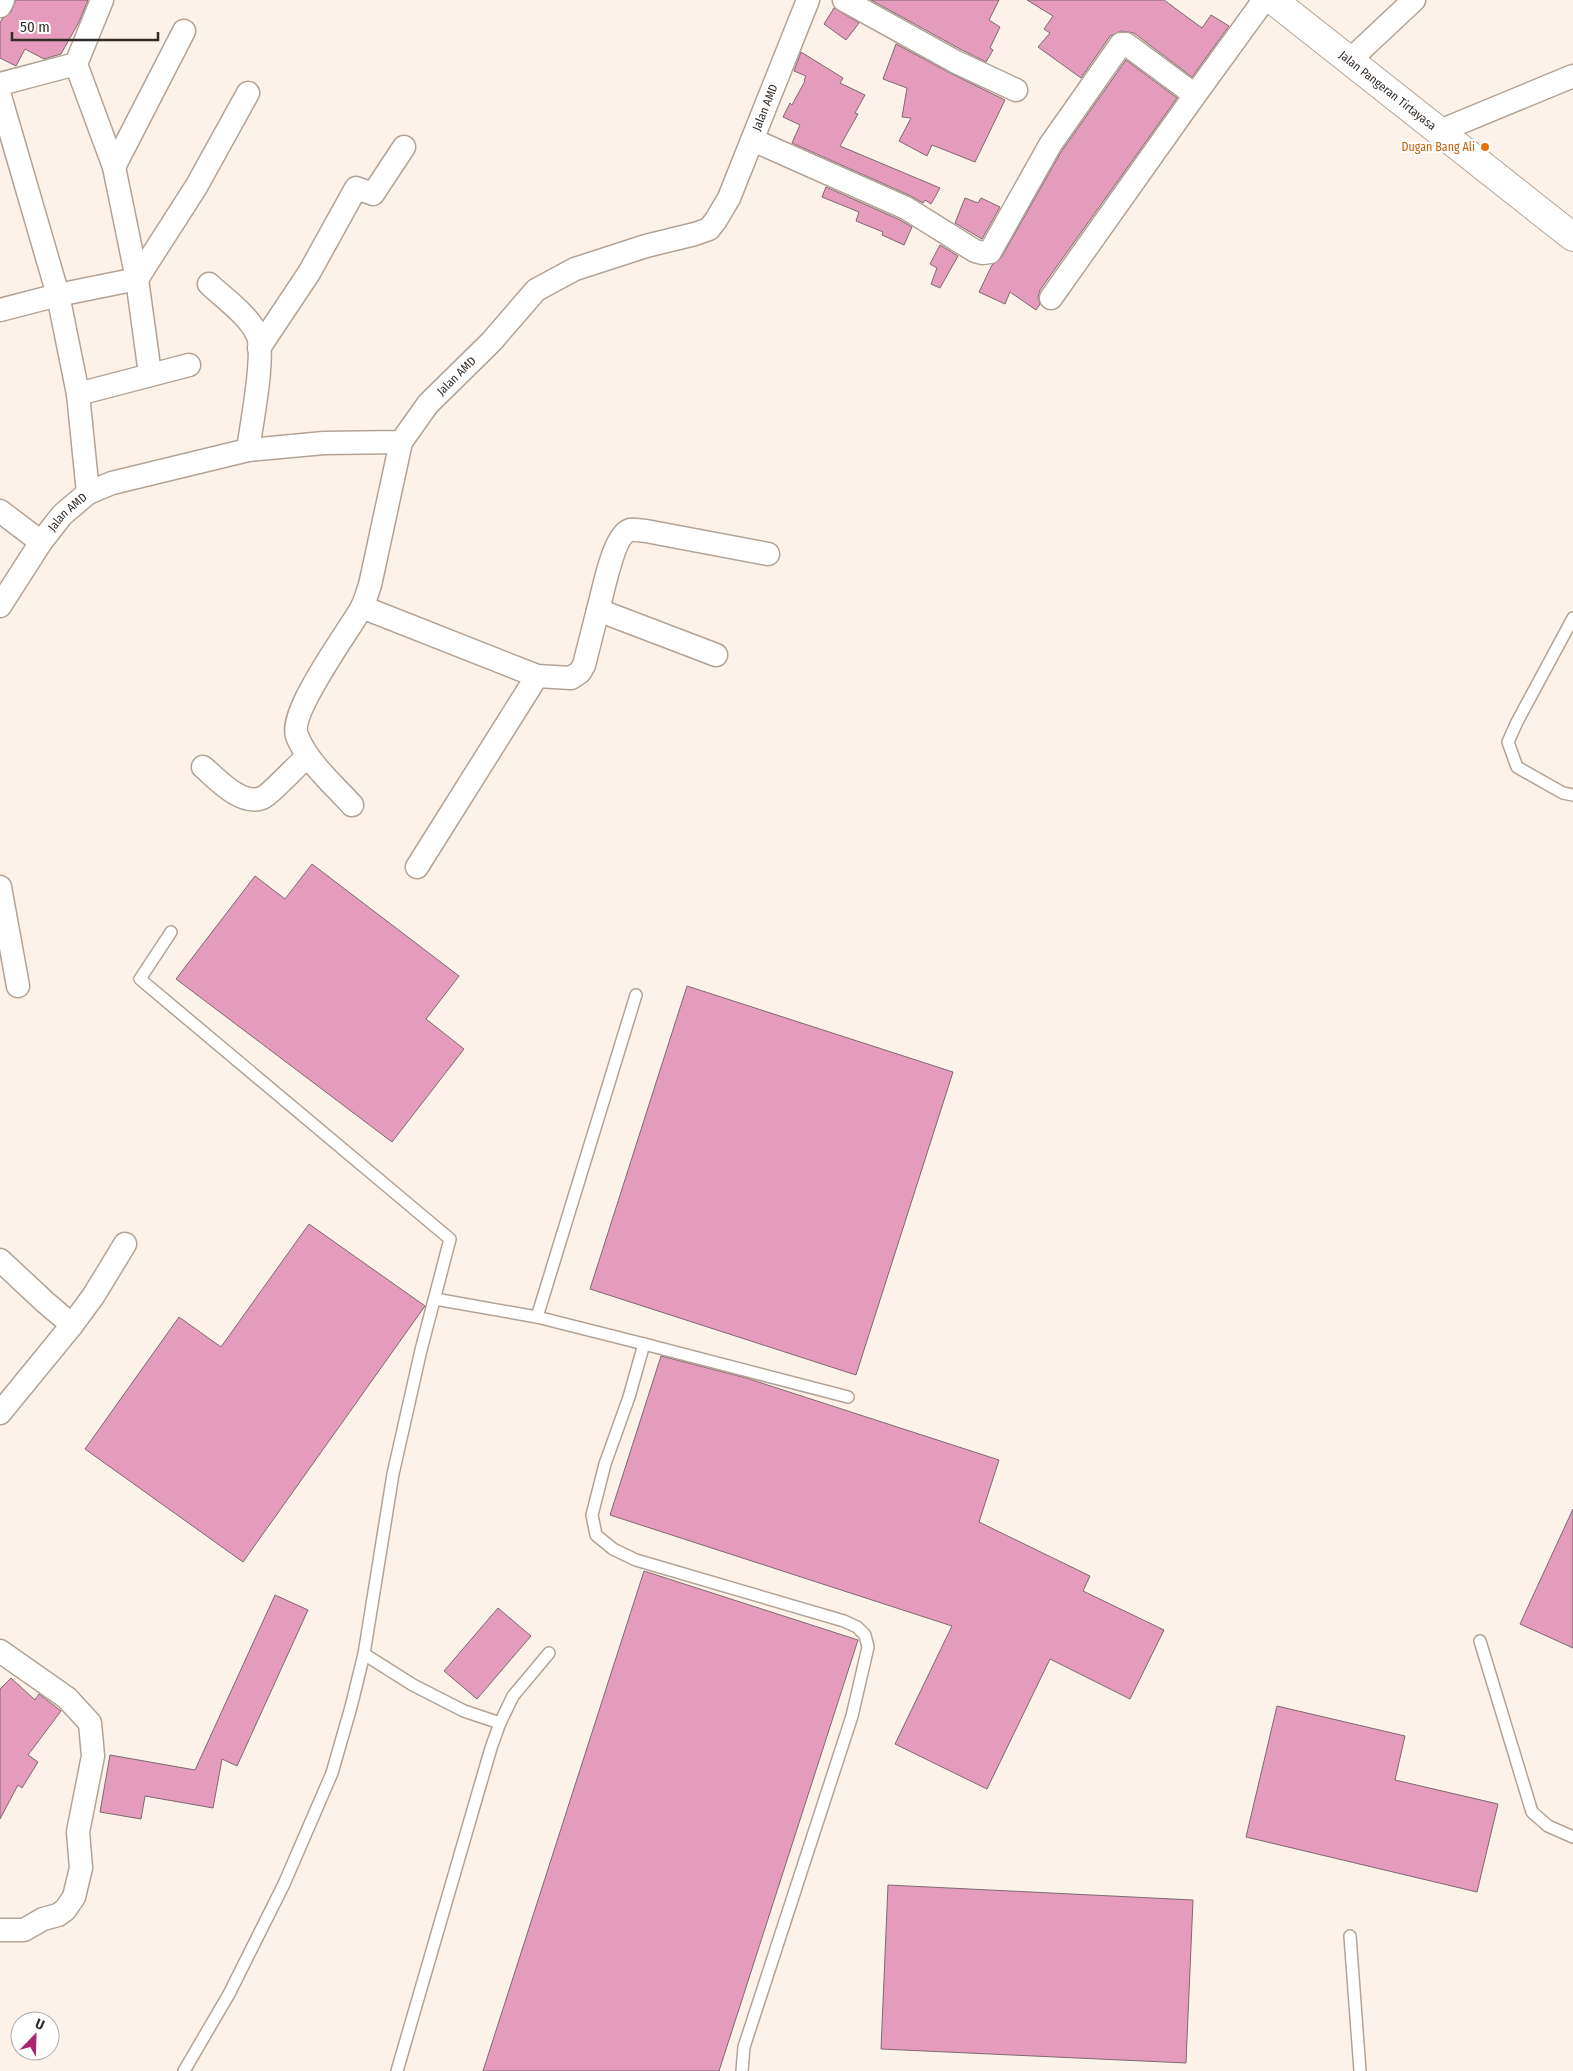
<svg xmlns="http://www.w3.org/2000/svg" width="1573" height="2071" font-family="'Fira Sans Condensed',sans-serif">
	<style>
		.building { fill: #e59bbb; stroke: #7d6971 }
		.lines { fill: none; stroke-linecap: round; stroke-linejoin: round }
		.service-casing { stroke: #b3a396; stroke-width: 14 }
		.minor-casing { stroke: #b3a396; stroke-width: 25 }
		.primary-casing { stroke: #b3a396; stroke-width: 30 }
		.service { stroke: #fff; stroke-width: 11 }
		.minor { stroke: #fff; stroke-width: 22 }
		.primary { stroke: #fff; stroke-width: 28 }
		.food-dot { fill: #e8710a; stroke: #fff; stroke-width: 2 }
		.labels { text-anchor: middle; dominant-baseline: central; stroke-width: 4; stroke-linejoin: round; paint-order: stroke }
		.street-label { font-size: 12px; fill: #322b26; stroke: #fff }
		.food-label { font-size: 12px; fill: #c56008; stroke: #fff; text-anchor: end }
	</style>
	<rect width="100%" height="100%" fill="#fdf2e9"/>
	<g class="building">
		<polygon points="16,0 88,0 79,22 61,54 44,59 25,49 16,66 0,58 0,23 2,19 11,12"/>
		<polygon points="871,0 999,0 989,20 1000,27 990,48 993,50 986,62 962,50"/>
		<polygon points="1027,0 1164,0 1202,28 1211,15 1229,26 1192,77 1134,33 1121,31 1110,36 1081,78 1038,47 1050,33 1044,29 1053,16"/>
		<polygon points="834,8 859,23 846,40 824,24"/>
		<polygon points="896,44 950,73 1005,100 975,162 932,145 927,156 899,141 911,118 902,117 907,88 883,79"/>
		<polygon points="801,52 843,78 840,83 865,95 855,113 858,114 840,146 940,188 931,204 925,200 923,203 911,196 792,143 800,125 783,117 790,103 792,105 805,81 804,80 806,76 794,71"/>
		<polygon points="1126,60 1177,98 1040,290 1038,297 1040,304 1036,310 1010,292 1005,304 979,292 992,265 1001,258 1061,152"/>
		<polygon points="826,187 900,220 912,227 904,245 882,235 883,232 856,221 859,212 822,197"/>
		<polygon points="965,198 978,203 981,198 1000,207 982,239 955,223"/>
		<polygon points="940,245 958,256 940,288 931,284 937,268 930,264"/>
		<polygon points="312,864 459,976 426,1019 464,1049 392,1142 176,979 255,876 285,899"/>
		<polygon points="687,986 953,1072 856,1375 590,1289"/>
		<polygon points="309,1224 425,1306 243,1562 85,1449 179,1317 221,1347"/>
		<polygon points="661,1356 746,1378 999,1460 979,1522 1090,1576 1083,1591 1164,1630 1130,1699 1050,1659 987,1789 895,1744 952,1626 610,1515"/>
		<polygon points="1573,1509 1573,1648 1520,1624"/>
		<polygon points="644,1571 858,1640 719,2071 483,2071"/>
		<polygon points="275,1595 308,1610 237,1766 222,1759 213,1808 145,1796 141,1819 100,1812 110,1755 195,1770"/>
		<polygon points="498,1608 531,1636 477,1699 444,1671"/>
		<polygon points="11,1678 35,1700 39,1694 61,1711 28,1755 38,1762 22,1788 18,1785 0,1819 0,1689"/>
		<polygon points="1277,1706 1405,1736 1395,1780 1498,1804 1477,1892 1246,1837"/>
		<polygon points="888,1885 1193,1900 1186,2063 881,2049"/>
	</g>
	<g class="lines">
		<defs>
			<g id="service">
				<polyline points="1573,618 1517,722 1508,742 1517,767 1563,793 1573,795"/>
				<polyline points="171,932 140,979 450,1239 421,1350 393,1474 364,1654 351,1707 332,1773 284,1884 229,1994 184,2071"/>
				<polyline points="435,1299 537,1317 644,1344 629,1397 605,1464 592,1515 596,1535 613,1549 636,1560 844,1621 857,1627 865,1635 868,1647 852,1716 744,2047 742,2071"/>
				<polyline points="537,1317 636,995"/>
				<polyline points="644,1344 848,1397"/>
				<polyline points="1480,1641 1532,1812 1548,1826 1573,1837"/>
				<polyline points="364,1654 413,1685 464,1711 500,1723 491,1748 397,2071"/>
				<polyline points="500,1723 513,1696 549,1653"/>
				<polyline points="1350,1936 1360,2071"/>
			</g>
			<g id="minor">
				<polyline points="102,0 76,64 114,167 137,279 150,374"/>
				<polyline points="844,0 956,62 1016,90"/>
				<polyline points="0,6 3,0"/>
				<polyline points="1349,61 1414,0"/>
				<polyline points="0,84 76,64"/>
				<polyline points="0,96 58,295 78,394 88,493"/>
				<polyline points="1440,131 1573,76"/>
				<polyline points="753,140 906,208 975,251 983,253 990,252 1050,145 1121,44 1126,44 1195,95"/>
				<polyline points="114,167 184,31"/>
				<path d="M209,284C225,299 247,314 257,334C266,353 251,426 248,450"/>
				<polyline points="1051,298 1195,95 1264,0"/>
				<polyline points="0,310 58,295 137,279 196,187 248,93"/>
				<polyline points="259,348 309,273 356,188 373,194 404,147"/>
				<polyline points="78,394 189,365"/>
				<polyline points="0,511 41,542"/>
				<path id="s1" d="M0,606L41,542L62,515L88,493L112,483L248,450L324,443L401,442L428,404L492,341L536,290L575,269L646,246L695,234L709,229L716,220L729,198L808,0"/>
				<polyline points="362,607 537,676 571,678 580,672 584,665 598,610 716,655"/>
				<path d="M598,610C603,593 613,535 630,530C634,529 642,531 646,531L768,554"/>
				<path d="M203,767C217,779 241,806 262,798C270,795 299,763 308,756"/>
				<path d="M352,805C333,784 308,763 297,736C288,713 347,633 361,609C365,602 367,593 370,585L401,442"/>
				<polyline points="417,867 537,676"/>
				<polyline points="0,887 18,986"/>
				<polyline points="0,1260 45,1302 72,1325 94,1295 125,1244"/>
				<polyline points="0,1413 72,1325"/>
				<polyline points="0,1651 67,1698 90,1723 93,1756 78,1832 81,1868 74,1897 65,1910 58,1915 43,1919 24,1930 0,1930"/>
			</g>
			<g id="primary">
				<path id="s2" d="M1273,0L1573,237"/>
			</g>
		</defs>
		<use href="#service" class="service-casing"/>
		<use href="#minor" class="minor-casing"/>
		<use href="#primary" class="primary-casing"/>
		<use href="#service" class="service"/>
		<use href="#minor" class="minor"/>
		<use href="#primary" class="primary"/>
	</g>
	<circle class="food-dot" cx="1485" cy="147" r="5"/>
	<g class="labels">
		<g class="street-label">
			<text stroke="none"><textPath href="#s2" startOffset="146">Jalan Pangeran Tirtayasa</textPath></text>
			<text stroke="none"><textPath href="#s1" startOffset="986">Jalan AMD</textPath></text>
			<text stroke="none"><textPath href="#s1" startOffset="550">Jalan AMD</textPath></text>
			<text stroke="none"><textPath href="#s1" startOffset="116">Jalan AMD</textPath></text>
		</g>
		<g class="food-label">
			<text x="1475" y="147">Dugan Bang Ali</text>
		</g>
	</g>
	<g transform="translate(35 2036) rotate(23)"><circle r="24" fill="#ffffff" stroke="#adaaa8"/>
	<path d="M0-4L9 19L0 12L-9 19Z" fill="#a92671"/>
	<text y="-8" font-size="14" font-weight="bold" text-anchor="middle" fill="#322b26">U</text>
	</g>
	<path d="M12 32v8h146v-8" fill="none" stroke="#322b26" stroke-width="2.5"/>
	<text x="20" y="32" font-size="15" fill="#322b26" stroke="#ffffff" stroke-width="4" paint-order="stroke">50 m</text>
</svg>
